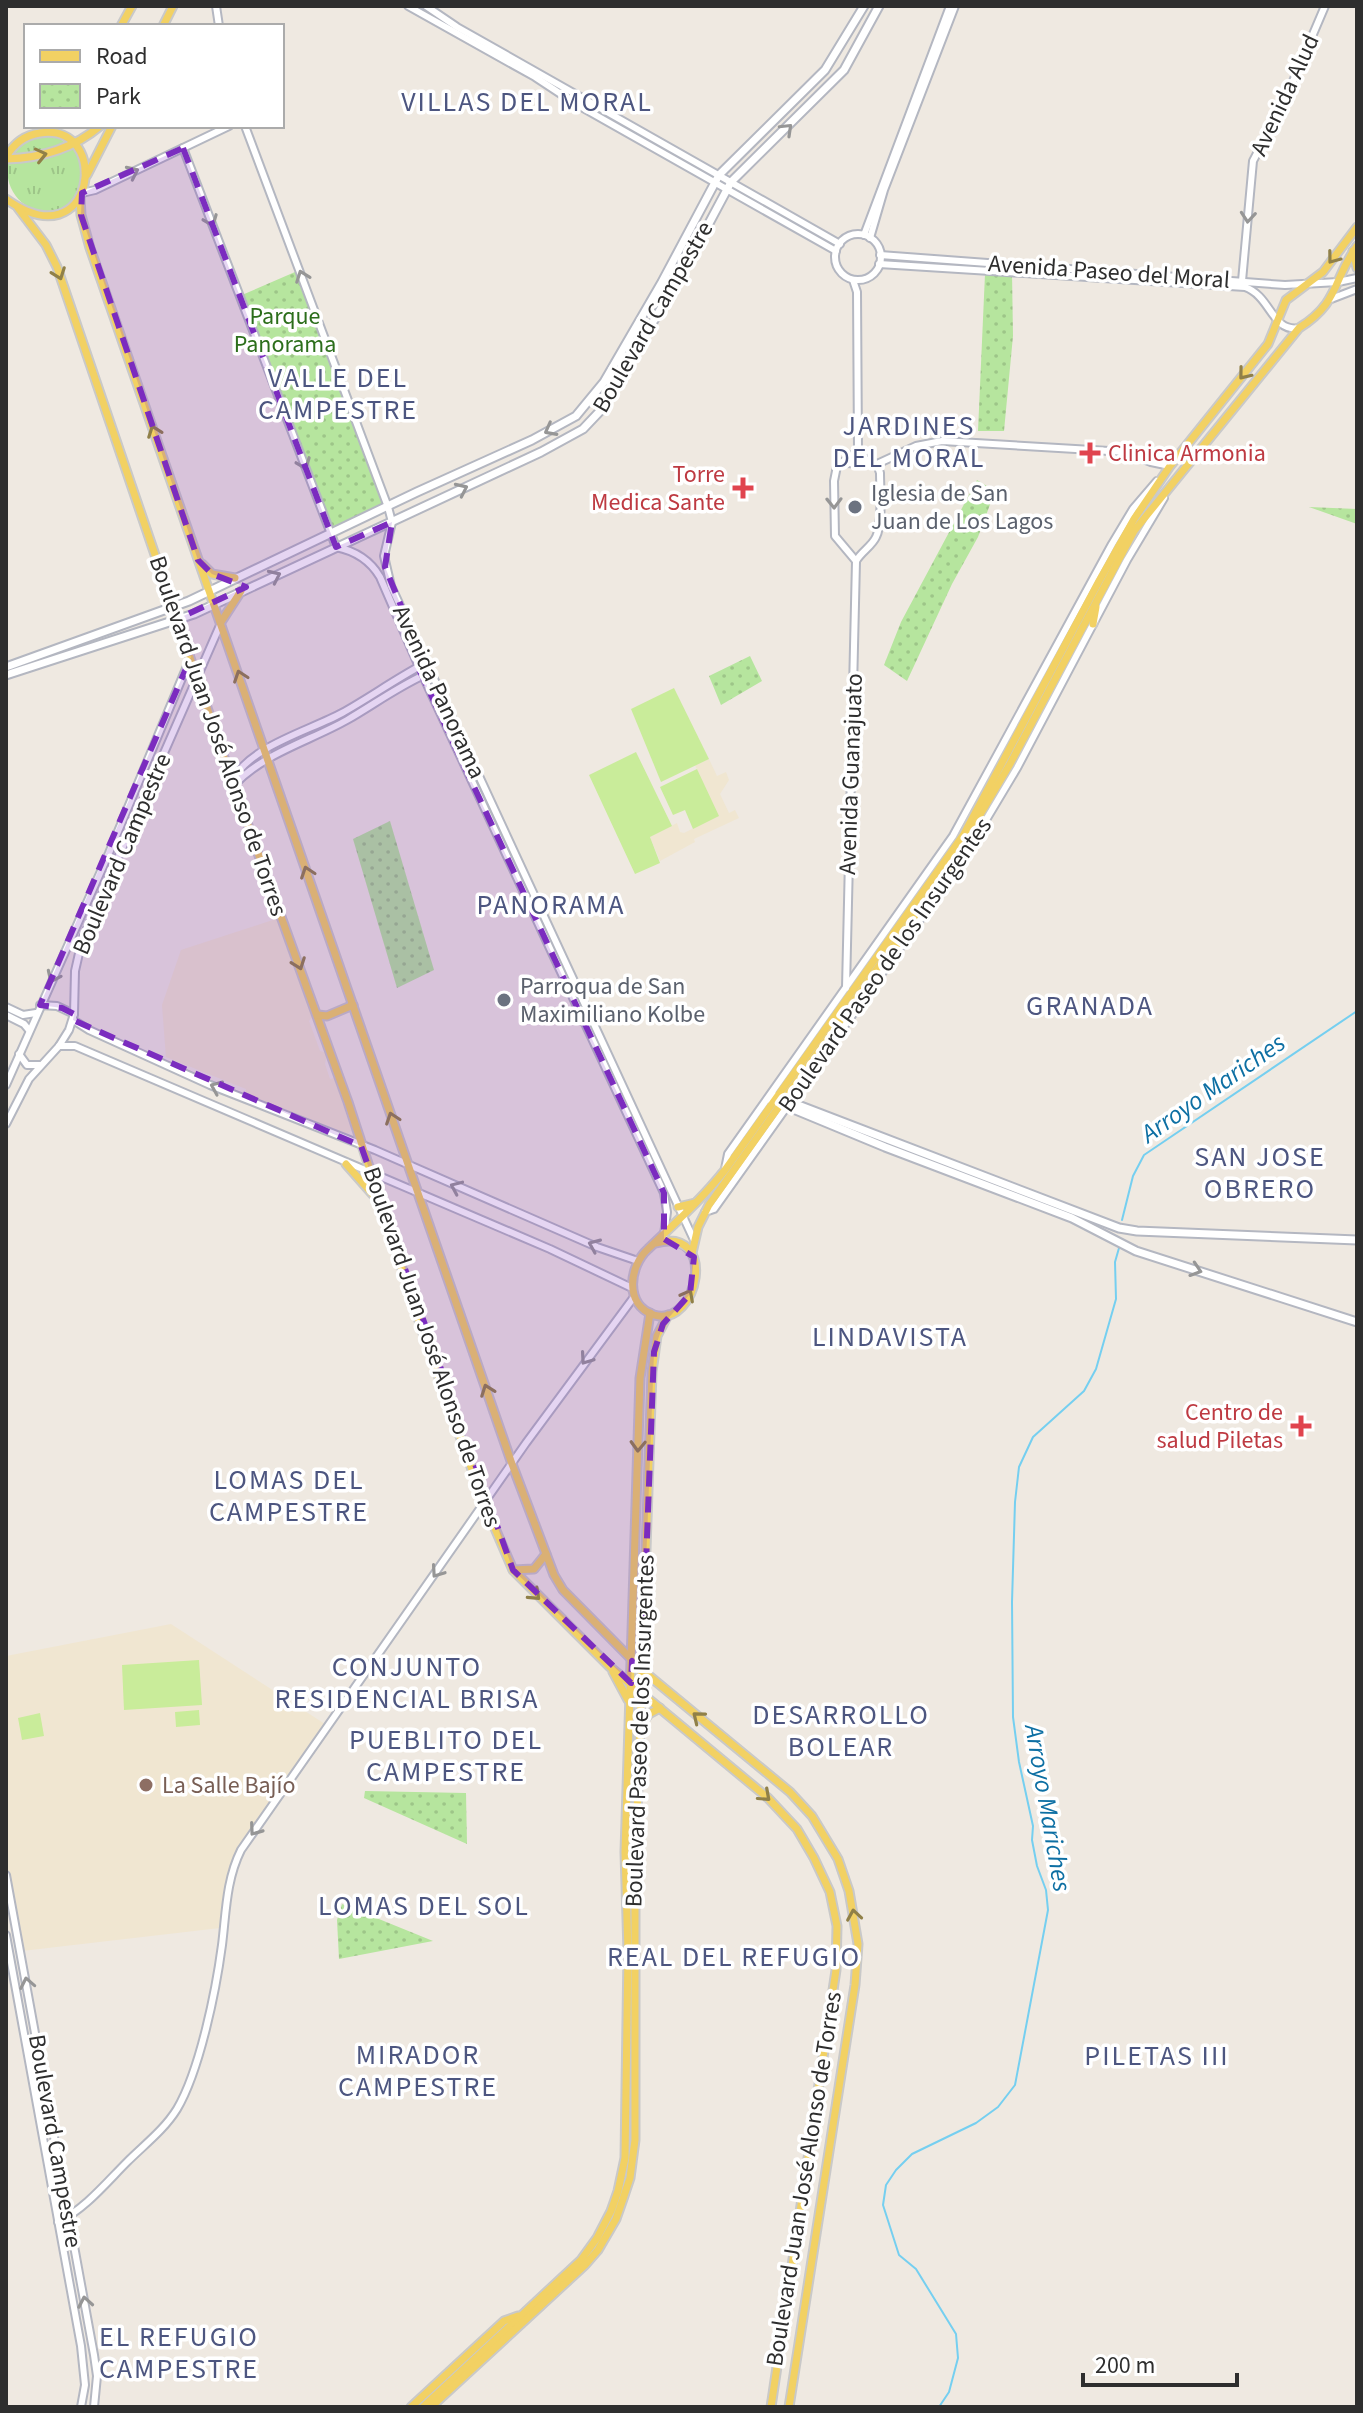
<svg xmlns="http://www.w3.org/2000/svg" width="1363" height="2413" font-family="'Source Sans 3',sans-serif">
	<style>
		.education { fill: #f0e6d1 }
		.grass { fill: url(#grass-tufts) }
		.park { fill: url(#park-dots) }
		.pitch { fill: #c9ec9a }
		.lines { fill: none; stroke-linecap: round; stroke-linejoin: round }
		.stream { stroke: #75cff0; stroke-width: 2 }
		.tertiary-casing { stroke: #b4b7c1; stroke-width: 10 }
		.secondary-casing { stroke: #b4b7c1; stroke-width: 11 }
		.primary-casing { stroke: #c9c9c9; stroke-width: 11 }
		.tertiary { stroke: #fff; stroke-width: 6 }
		.secondary { stroke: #fff; stroke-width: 7 }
		.primary { stroke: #f2d163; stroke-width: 7 }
		.oneway { stroke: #969696 }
		.oneway2 { stroke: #908048 }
		.marked { fill: #7b2cbf; fill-opacity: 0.2; stroke: #7b2cbf; stroke-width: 6; stroke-dasharray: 16 10; stroke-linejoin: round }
		.health-dot { fill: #e0444e; stroke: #fff; stroke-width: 3 }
		.worship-dot { fill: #6b7280; stroke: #fff; stroke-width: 3 }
		.education-dot { fill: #8d6e63; stroke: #fff; stroke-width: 3 }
		.labels { text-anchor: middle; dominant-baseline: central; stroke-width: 7; stroke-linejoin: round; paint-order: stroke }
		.street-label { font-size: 24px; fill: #2e2e2e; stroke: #fff }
		.park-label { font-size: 24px; fill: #2c6e1b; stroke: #fff }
		.health-label { font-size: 24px; fill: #be3a42; stroke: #fff; text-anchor: end }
		.worship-label { font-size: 24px; fill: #5b616d; stroke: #fff; text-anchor: start }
		.education-label { font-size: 24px; fill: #785e54; stroke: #fff; text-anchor: start }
		.water-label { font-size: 26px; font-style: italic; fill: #0d6fa3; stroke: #fff }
		.quarter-label { font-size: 28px; letter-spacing: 2px; fill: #4d5680; stroke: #fff }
	</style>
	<defs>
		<pattern id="grass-tufts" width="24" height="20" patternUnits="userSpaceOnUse" patternTransform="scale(2)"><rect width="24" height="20" fill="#b6e59e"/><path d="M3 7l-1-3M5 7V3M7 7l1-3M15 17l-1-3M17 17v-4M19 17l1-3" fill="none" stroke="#9dc588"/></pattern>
		<pattern id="park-dots" width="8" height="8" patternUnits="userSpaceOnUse" patternTransform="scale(2)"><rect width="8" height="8" fill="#b6e59e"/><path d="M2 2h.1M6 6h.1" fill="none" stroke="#9dc588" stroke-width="1.8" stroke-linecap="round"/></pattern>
	</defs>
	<rect width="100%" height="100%" fill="#efe9e1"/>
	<g class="education">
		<polygon points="709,759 717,776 726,772 729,780 720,794 729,813 735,810 739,818 694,839 695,842 660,861 650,837 677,823 680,832 684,833 718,816 695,765"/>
		<polygon points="279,918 313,1016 309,1021 320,1051 327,1053 325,1064 330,1079 335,1078 351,1130 348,1134 245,1094 246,1089 166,1057 162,1005 181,950"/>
		<polygon points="171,1624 328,1726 242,1845 232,1869 220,1928 22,1951 6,1862 6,1656"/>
	</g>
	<g class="grass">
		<polygon points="42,135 59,138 66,143 38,152 13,155 23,143"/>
		<path d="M73,148C81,157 82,165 81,177C77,234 0,216 8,163L40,160Z"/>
	</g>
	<g class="park">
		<polygon points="295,272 383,504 330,528 242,295"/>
		<polygon points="1012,273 1013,336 1004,431 978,431 985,274"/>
		<polygon points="977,480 995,491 978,537 952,584 907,681 884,665 901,622"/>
		<polygon points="1309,507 1357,509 1357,524"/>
		<polygon points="750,656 762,681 721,705 709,676"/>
		<polygon points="390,821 434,970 397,988 353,839"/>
		<polygon points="365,1791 466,1793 467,1844 364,1798"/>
		<polygon points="342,1904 433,1941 339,1959 337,1920"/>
	</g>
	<g class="pitch">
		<polygon points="674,688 709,759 661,782 631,709"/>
		<polygon points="636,752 672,826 650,837 660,863 635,874 589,775"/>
		<polygon points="697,769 719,816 693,829 685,810 673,815 660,787"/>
		<polygon points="199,1660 202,1705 124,1710 122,1665"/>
		<polygon points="199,1710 200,1725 176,1727 175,1712"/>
		<polygon points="40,1713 44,1736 22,1740 18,1718"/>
	</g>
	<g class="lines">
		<g class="stream">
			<polyline points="1122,1220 1133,1176 1144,1155 1357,1011"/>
			<polyline points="939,2407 949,2392 958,2358 956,2334 916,2269 899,2255 883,2205 886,2185 896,2170 912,2154 976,2123 998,2107 1015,2085 1048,1910 1046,1890 1037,1866 1032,1840 1033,1826 1019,1762 1013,1717 1012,1602 1015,1502 1019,1467 1033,1437 1084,1391 1096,1369 1116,1299 1115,1262 1119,1248"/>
		</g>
		<defs>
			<g id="tertiary">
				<polyline points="216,6 219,26"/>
				<polyline points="408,6 535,77 576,104 836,251"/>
				<polyline points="426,6 457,27 840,244"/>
				<polyline points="245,126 388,507 392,522 384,556 391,586 694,1240"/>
				<path d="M183,148L336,547C356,551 370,560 380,577L423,676L664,1193L667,1212L664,1235"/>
				<polyline points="82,193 95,190 229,126"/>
				<circle cx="858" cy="257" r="23"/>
				<polyline points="864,235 950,6"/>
				<polyline points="870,238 884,190 955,6"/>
				<polyline points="880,255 1285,285 1338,282 1357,278"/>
				<path d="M879,264L1245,287C1271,296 1272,333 1299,328"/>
				<polyline points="853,280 857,292 858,451 865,459 877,464"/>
				<polyline points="1242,281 1253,161 1285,100 1325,6"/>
				<polyline points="1331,299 1357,289"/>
				<polyline points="1128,453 1151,462 1170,466"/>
				<polyline points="845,463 870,464"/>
				<polyline points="877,464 916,446 942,441 1177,455"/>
				<polyline points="856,561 835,536 834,481 837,466 858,451"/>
				<path d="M232,781C250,746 309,731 342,713C369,698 394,680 422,665"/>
				<path d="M234,785C264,753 310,741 347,720C373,705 396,688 424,675"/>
				<path d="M846,988L856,561C861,552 872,546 876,537C883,523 880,489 880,473L877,464"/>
				<polyline points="40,1005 57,1006 74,1014"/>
				<polyline points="6,1007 23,1015 36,1013"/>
				<polyline points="6,1015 24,1024 29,1030"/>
				<polyline points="73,1020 89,1030 210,1085 375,1150 597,1247 638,1261"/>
				<polyline points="59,1046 75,1046 550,1249 632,1288"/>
				<polyline points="19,1054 27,1065 40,1065"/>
				<polyline points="6,1085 109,853 190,659"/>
				<polyline points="6,1124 29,1079 59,1046 69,1030 74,1014 75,971 82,940 221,623"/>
				<polyline points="725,1169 728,1154 953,836 1112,544 1133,509 1157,481"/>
				<polyline points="705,1212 714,1209 959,865 1017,768 1127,560 1164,498"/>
				<polyline points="6,1875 94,2355 97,2376 94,2407"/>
				<polyline points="6,1935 81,2346 85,2385 81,2407"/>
				<path d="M58,2222C85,2209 106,2183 127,2162C144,2145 164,2130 177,2109C200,2070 216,1990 222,1945C226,1913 226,1880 241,1850L526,1443L634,1297"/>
			</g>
			<g id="secondary">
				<polyline points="6,667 189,601 417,492 532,440 576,416 604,382 662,282 719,175 825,70 864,6"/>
				<polyline points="6,675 194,614 541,452 583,429 601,410 690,259 731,182 844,70 879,6"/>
				<polyline points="772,1095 1119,1228 1137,1231 1357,1240"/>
				<polyline points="769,1099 885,1147 1072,1218 1136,1251 1357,1322"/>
			</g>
			<g id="primary">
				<polyline points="121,26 132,6"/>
				<polyline points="163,26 173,6"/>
				<path d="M6,157C14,143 25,135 40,133C113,122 95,263 6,199"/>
				<path d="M6,159C41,158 73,149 100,126"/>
				<polyline points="87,175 112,126"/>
				<polyline points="80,197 81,215 90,248 512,1464 554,1575 563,1590 642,1670 790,1792 812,1816 838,1859 849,1891 858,1944 855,1985 789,2407"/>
				<polyline points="18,208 46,245 57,267 232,781 348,1102 424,1336 484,1503 513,1570 610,1667 768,1798 797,1829 814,1858 830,1892 837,1926 836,1970 771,2407"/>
				<polyline points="1353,251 1357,268"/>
				<polyline points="202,564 212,574 235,578"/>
				<polyline points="221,622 241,591"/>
				<polyline points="1093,624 1096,607"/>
				<polyline points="892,947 907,939"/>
				<polyline points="318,1015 327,1016 353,1005"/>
				<polyline points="346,1164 376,1198"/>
				<polyline points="678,1207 695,1203"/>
				<path d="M656,1243C719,1226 698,1328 654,1315C624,1305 629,1266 648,1249C675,1223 702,1199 725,1170L964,834L1099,581L1134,519L1170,466L1268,344L1286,300L1323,272L1357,227"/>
				<path d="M692,1253L698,1227L709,1205L948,869L1010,764L1134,531L1299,328C1340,302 1332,281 1357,246"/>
				<polyline points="513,1570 534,1569 546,1554"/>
				<polyline points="613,1672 628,1700"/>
				<polyline points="641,1724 649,1714 660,1708"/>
				<polyline points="411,2407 504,2321 518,2316"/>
				<polyline points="423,2407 581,2260 597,2238 611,2211 618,2191 625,2158 628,1952 625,1852 640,1378 650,1313"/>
				<polyline points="431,2407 585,2265 598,2250 616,2219 623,2199 630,2178 635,2140 635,1874 652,1372 657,1336 668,1315"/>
			</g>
		</defs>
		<use href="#tertiary" class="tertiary-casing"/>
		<use href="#secondary" class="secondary-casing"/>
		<use href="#primary" class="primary-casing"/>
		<use href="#tertiary" class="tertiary"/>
		<use href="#secondary" class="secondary"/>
		<use href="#primary" class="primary"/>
	</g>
	<defs><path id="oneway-chevron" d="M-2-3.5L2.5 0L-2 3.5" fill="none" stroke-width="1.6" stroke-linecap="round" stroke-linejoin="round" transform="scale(2)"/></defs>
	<g class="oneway">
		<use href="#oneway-chevron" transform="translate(787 129) rotate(-44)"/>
		<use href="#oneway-chevron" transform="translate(133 172) rotate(-25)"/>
		<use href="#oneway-chevron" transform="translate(1248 217) rotate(95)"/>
		<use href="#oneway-chevron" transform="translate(211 221) rotate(69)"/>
		<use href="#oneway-chevron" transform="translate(302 276) rotate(-110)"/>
		<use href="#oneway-chevron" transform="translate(550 430) rotate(152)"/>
		<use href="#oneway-chevron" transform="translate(304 464) rotate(69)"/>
		<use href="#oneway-chevron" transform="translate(462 489) rotate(-25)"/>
		<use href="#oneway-chevron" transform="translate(834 503) rotate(89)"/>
		<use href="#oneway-chevron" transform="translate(275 576) rotate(-25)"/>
		<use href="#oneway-chevron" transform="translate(53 977) rotate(115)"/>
		<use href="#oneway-chevron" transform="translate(216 1087) rotate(-157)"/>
		<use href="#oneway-chevron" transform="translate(456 1187) rotate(-156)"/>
		<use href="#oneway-chevron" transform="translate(594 1245) rotate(-157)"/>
		<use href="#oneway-chevron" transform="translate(1196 1270) rotate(18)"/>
		<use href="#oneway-chevron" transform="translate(586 1359) rotate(125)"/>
		<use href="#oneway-chevron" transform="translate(437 1572) rotate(125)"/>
		<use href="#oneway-chevron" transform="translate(255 1830) rotate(126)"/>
		<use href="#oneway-chevron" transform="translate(27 1983) rotate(-101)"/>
		<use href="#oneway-chevron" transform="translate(85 2302) rotate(-100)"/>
	</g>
	<g class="oneway2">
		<use href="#oneway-chevron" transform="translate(41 155) rotate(-13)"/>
		<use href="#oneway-chevron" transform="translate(1333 258) rotate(127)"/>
		<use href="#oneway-chevron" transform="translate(59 274) rotate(70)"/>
		<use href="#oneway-chevron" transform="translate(1244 374) rotate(129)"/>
		<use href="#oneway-chevron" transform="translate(154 431) rotate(-110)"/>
		<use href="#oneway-chevron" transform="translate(240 676) rotate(-109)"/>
		<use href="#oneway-chevron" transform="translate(307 872) rotate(-109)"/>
		<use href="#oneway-chevron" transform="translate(299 964) rotate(70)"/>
		<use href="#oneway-chevron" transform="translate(392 1118) rotate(-109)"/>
		<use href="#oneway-chevron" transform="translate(688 1295) rotate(-62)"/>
		<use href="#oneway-chevron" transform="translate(487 1390) rotate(-110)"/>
		<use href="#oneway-chevron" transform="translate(638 1446) rotate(92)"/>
		<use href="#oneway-chevron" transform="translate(535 1595) rotate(43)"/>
		<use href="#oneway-chevron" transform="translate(698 1717) rotate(-141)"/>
		<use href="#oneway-chevron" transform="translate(765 1796) rotate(42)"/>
		<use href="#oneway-chevron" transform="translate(854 1915) rotate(-99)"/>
	</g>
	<path class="marked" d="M183,148L336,547L392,522L385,567L425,664L418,667L664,1193V1239L694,1257L690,1294L663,1324L654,1352L642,1670L632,1661L631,1683L513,1570L361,1146L73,1020L74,1014L62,1008L40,1005L191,657L177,619L246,587L212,574L198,560L81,215L82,193Z"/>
	<g class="health-dot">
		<path d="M1086 441h8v8h8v8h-8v8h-8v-8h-8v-8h8z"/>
		<path d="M739 476h8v8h8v8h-8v8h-8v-8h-8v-8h8z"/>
		<path d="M1297 1414h8v8h8v8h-8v8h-8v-8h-8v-8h8z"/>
	</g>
	<g class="worship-dot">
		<circle cx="855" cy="507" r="8"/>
		<circle cx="504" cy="1000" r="8"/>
	</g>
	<circle class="education-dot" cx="146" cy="1785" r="8"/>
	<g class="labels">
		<g class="street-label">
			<text transform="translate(1285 95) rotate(-65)">Avenida Alud</text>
			<text transform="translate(1109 272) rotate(4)">Avenida Paseo del Moral</text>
			<text transform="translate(653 317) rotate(-60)">Boulevard Campestre</text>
			<text transform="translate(439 692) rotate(65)">Avenida Panorama</text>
			<text transform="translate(218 736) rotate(71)">Boulevard Juan José Alonso de Torres</text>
			<text transform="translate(851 774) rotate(-88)">Avenida Guanajuato</text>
			<text transform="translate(122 854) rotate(-67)">Boulevard Campestre</text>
			<text transform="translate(885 965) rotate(-55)">Boulevard Paseo de los Insurgentes</text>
			<text transform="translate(432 1347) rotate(71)">Boulevard Juan José Alonso de Torres</text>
			<text transform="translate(640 1731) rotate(-88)">Boulevard Paseo de los Insurgentes</text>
			<text transform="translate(55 2141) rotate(80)">Boulevard Campestre</text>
			<text transform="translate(804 2179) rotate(-81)">Boulevard Juan José Alonso de Torres</text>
		</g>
		<g class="park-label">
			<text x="285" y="316">Parque<tspan x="285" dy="28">Panorama</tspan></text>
		</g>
		<g class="health-label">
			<text x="1108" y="453" text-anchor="start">Clinica Armonia</text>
			<text x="725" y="474">Torre<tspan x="725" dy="28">Medica Sante</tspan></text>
			<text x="1283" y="1412">Centro de<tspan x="1283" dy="28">salud Piletas</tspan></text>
		</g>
		<g class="worship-label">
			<text x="871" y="493">Iglesia de San<tspan x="871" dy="28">Juan de Los Lagos</tspan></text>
			<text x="520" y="986">Parroqua de San<tspan x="520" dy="28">Maximiliano Kolbe</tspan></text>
		</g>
		<g class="education-label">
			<text x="162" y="1785">La Salle Bajío</text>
		</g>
		<g class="water-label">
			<text transform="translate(1213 1088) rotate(-35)">Arroyo Mariches</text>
			<text transform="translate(1048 1808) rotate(80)">Arroyo Mariches</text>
		</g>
		<g class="quarter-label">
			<text x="527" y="102">VILLAS DEL MORAL</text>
			<text x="338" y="378">VALLE DEL<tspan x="338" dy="32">CAMPESTRE</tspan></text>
			<text x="909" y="426">JARDINES<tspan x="909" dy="32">DEL MORAL</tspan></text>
			<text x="551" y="905">PANORAMA</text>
			<text x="1090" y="1006">GRANADA</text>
			<text x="1260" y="1157">SAN JOSE<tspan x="1260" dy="32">OBRERO</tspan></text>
			<text x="890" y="1337">LINDAVISTA</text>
			<text x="289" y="1480">LOMAS DEL<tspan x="289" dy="32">CAMPESTRE</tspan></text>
			<text x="407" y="1667">CONJUNTO<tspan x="407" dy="32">RESIDENCIAL BRISA</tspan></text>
			<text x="841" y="1715">DESARROLLO<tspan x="841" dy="32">BOLEAR</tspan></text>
			<text x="446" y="1740">PUEBLITO DEL<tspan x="446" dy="32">CAMPESTRE</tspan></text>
			<text x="424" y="1906">LOMAS DEL SOL</text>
			<text x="734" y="1957">REAL DEL REFUGIO</text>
			<text x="418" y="2055">MIRADOR<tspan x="418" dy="32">CAMPESTRE</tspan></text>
			<text x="1157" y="2056">PILETAS III</text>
			<text x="179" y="2337">EL REFUGIO<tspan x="179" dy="32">CAMPESTRE</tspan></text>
		</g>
	</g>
	<rect width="1363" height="2413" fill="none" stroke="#2e2e2e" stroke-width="16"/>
	<rect x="24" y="24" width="260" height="104" fill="#ffffff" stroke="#ababab" stroke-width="2"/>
	<rect x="40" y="50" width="40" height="12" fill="#f2d163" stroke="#ababab" stroke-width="2"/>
	<text x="96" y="64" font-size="24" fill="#2e2e2e">Road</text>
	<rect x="40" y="84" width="40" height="24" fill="url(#park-dots)" stroke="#ababab" stroke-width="2"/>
	<text x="96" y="104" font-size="24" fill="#2e2e2e">Park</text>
	<path d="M1083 2373v12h154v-12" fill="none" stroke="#2e2e2e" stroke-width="4"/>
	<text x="1095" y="2373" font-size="24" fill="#2e2e2e" stroke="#ffffff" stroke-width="6" paint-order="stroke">200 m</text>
</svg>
